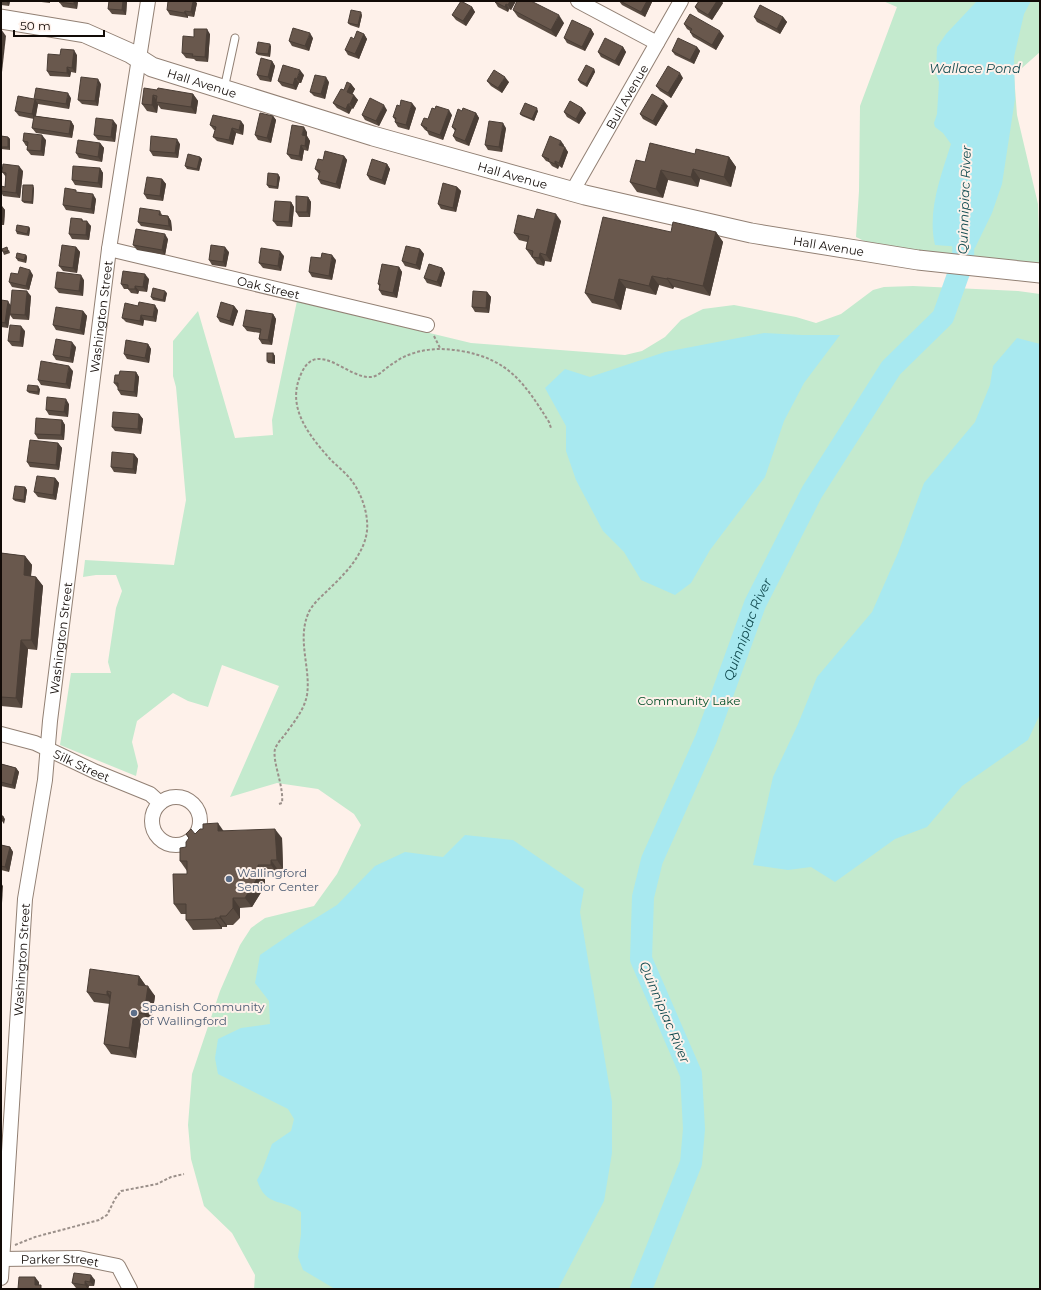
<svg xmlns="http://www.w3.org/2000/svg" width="1041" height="1290" font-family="Montserrat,sans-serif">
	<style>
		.green { fill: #c4eace }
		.water { fill: #a8e9f0 }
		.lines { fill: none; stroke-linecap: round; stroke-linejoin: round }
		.river { stroke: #a8e9f0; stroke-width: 22 }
		.lane-casing { stroke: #928074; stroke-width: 9 }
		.street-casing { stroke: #928074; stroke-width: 16 }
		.secondary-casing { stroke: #928074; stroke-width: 21 }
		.path { stroke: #9b908a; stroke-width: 2; stroke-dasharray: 3 2; stroke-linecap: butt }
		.lane { stroke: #fff; stroke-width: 7 }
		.street { stroke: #fff; stroke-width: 14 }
		.secondary { stroke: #fff; stroke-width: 19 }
		.wall { fill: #5a4c42 }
		.shaded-wall { fill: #4a3e36 }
		.building { fill: #69584d; stroke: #4a3e36 }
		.service-dot { fill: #5c6f8a; stroke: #fef1ea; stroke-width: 1.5 }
		.labels { text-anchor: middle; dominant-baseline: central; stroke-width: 4; stroke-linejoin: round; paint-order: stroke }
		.street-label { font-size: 12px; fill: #120b07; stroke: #fef1ea }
		.park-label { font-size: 12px; fill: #004e27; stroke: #fef1ea }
		.service-label { font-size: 12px; fill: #4e5e75; stroke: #fef1ea; text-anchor: start }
		.water-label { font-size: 13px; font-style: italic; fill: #134c51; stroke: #fef1ea }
	</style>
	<rect width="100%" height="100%" fill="#fef1ea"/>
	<g class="green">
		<polygon points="883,1 1040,1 1040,52 1014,75 1017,115 1038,204 1040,266 878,248 856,237 859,191 860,106 897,7"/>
		<polygon points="913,286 1018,291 1040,294 1040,1289 254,1289 255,1275 232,1233 204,1206 191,1159 188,1125 192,1074 220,991 240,945 251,928 265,918 314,906 337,874 361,825 354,814 318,789 277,783 230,797 279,686 222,665 208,707 188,701 173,693 137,721 132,742 138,766 136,776 60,745 71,673 111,673 108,662 116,608 122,591 116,575 96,575 83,577 85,560 174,565 186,500 176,387 173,376 173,341 198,311 235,438 273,435 272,420 297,301 471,343 625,355 642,351 665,337 681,320 703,309 734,305 796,317 816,323 841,314 873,290 884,287"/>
	</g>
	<g class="water">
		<path d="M977,1H1031L1024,14L1014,57L1015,99L1002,184L992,213L975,248L935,245C927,211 941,176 951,144L943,133L935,127L934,123L937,114L939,82L936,74L937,47L946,34Z"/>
		<polygon points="764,333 802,335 840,335 804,383 784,421 765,477 710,550 691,583 675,595 641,580 624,552 603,531 576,480 566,451 566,426 545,388 565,369 590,377 665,352"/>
		<polygon points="1017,338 1040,344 1040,714 1028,740 962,786 927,827 895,839 835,882 811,867 788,870 753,865 773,777 798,724 817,677 872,612 898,553 924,483 975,422 990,385 993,366"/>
		<path d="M465,835L513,840L584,889L580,912L612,1102V1153L604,1201L558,1289H335L303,1270L298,1257L301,1234V1212C282,1198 266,1208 257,1180L262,1171L272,1144L291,1131L294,1119L288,1109L218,1074L215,1058L218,1039L241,1028L270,1024L269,1001L255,983L260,955L295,931L337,905L375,866L405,852L443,857Z"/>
	</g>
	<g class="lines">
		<path class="river" id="s1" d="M641,1289L691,1163L694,1129L691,1074L641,959L643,897L652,860L706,739L755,604L812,492L891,368L943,317L963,261L964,218"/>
		<defs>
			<polyline id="lane" points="224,89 235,38"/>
			<g id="street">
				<polyline points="578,1 657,43"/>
				<path id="s2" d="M572,192L681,1"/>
				<path id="s3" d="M109,249L427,325"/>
				<path id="s4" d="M1,734L35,743L96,772L150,794L160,803"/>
				<circle cx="176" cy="821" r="24"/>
				<path id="s5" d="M1,1259L79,1258L118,1266L130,1289"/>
				<path id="s6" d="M1,1278L25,899L45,780L50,721L109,249L148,1"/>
			</g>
			<g id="secondary">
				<path id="s7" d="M1,19L85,33L130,53L152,67L373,136L585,195L751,233L918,260L1040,273"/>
			</g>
		</defs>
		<use href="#lane" class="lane-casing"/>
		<use href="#street" class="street-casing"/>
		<use href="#secondary" class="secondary-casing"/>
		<g class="path">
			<polyline points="434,336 440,348"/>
			<path d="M279,804L282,803C284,786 272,761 275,749C277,744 281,739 284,736C293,723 304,711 307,695C311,668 297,641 308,614C312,604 321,597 328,590C346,573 370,549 367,521C366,507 360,492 352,481C346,473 337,466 330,459C308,434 285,406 302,372C318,339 348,379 371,377C380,376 386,367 394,363C399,359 405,356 411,354C428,348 444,348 461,351C509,359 525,384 549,422L551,428"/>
			<polyline points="15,1245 35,1237 99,1220 107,1215 115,1199 121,1191 157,1184 171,1177 184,1174"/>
		</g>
		<use href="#lane" class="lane"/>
		<use href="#street" class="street"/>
		<use href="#secondary" class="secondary"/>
	</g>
	<g class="wall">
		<polygon points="1,1 10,1 9,6 1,5"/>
		<polygon points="33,1 50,1 50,3"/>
		<polygon points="59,1 78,1 77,9 63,7 59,2"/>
		<polygon points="109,1 127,1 126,15 112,14 108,9"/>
		<polygon points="516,1 511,10 509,9 508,12 498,7 495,2"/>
		<polygon points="619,1 652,1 652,2 645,17 622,5"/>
		<polygon points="699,1 721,1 723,3 712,20 698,12 695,7"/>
		<polygon points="197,3 194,17 188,16 188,18 170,15 167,10"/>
		<polygon points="472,7 475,12 466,26 456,20 452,15"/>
		<polygon points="513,10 564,23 556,37 518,17"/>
		<polygon points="362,15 359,28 350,25 348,23"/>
		<polygon points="754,17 783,17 787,22 780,34 757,22"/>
		<polygon points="684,24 724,36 716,50 693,37 690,32 690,31 687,29"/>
		<polygon points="591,29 594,34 585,51 567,43 564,38"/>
		<polygon points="210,34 208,62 196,61 194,59 186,58 182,53 194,37"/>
		<polygon points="364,34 367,39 359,59 348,55 345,50 354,39"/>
		<polygon points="313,38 309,51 292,46 289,41"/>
		<polygon points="271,46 270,57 258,55 256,53"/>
		<polygon points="623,47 626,52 619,66 601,57 598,52"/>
		<polygon points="697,47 700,51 694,64 675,55 672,51"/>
		<polygon points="60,55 77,55 76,73 71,72 70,77 50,76 47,71"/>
		<polygon points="272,61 275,66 271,82 260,80 257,75"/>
		<polygon points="594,69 595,72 587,87 580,83 578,80"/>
		<polygon points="304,75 301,83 299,83 296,90 282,86 278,81"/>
		<polygon points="683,78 671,98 660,91 656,86"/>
		<polygon points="487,81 509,82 502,93 491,86"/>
		<polygon points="329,82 325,99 314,96 310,92"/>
		<polygon points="101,84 98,106 82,104 78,100"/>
		<polygon points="351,84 355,89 352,94 358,100 353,109 352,108 349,114 337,108 333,103 344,90"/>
		<polygon points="157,90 193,94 198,101 196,114 161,109 158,105 157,113 147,111 142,104"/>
		<polygon points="71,98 69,109 38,104 36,116 71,121 74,126 72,138 36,133 32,128 34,119 19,116 15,111 34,99"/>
		<polygon points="668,106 656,126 643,119 640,114"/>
		<polygon points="416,108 409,130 398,127 395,122 395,120 393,117"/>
		<polygon points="582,108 586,113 579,124 567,117 564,112"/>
		<polygon points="387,110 379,126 365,120 362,115"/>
		<polygon points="462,111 476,113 479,118 469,146 456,141 453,136 455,131 452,127"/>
		<polygon points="538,111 534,121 522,116 520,114"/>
		<polygon points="452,115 443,140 429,135 427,131 425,130 421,125 428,119"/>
		<polygon points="273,116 276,120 271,143 258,140 255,135"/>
		<polygon points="117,125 115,142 98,140 94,135"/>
		<polygon points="210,125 244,125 243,135 236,133 233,145 217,141 213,137 215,130 214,130"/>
		<polygon points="506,128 502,152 488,150 485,145"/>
		<polygon points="307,132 307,136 310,141 308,151 304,150 302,161 291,159 287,154"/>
		<polygon points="1,136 8,137 10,139 10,150 1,149"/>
		<polygon points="46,140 44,156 31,155 27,150 27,146 26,146 23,141"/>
		<polygon points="100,143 104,148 102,162 79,158 76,153"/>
		<polygon points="180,144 178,158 153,156 150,151"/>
		<polygon points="564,145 564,147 568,152 562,168 559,166 558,169 552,166 549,162 546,161 542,156"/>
		<polygon points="695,154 729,157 736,167 731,187 700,179 698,187 668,180 663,198 637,192 630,182 645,162"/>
		<polygon points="344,156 347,160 340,189 321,184 318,179 319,174 315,169 323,160"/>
		<polygon points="200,157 202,159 199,171 187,169 185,166"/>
		<polygon points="387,164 390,169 385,185 370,180 367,175"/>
		<polygon points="100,168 103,173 102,188 75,185 72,180"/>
		<polygon points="23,171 20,198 3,196 1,192 1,186 5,187 6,177 2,172"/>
		<polygon points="280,177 278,189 269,188 267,185"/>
		<polygon points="162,179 166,184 163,201 147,199 144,194"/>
		<polygon points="457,187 461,191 456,212 441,209 438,204"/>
		<polygon points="34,188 33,204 24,203 22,201"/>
		<polygon points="78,192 96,199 94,214 66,210 63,205"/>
		<polygon points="308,197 311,202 310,217 299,217 296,212"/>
		<polygon points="291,202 294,207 292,227 277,226 273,221"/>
		<polygon points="1,205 5,210 4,225 1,225"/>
		<polygon points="160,211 162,215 168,216 171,221 172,231 141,226 138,222"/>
		<polygon points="82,219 83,221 91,226 89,240 72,239 69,234"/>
		<polygon points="534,219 561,221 551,262 545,261 544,266 537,264 526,249 527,242 519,240 514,233"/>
		<polygon points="29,227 30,229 29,236 17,234 16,231"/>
		<polygon points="671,232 716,232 723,242 710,296 674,287 673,289 659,285 656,295 626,288 621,310 592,303 585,293"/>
		<polygon points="168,239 165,255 137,250 133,245"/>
		<polygon points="76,247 80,252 77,273 63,271 59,266"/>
		<polygon points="420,249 424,254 420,270 405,266 402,261"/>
		<polygon points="9,250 10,253 4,255 3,252"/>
		<polygon points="229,252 226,267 212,265 209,260"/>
		<polygon points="26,255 27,257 26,263 18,261 16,258"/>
		<polygon points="284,256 281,271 263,268 259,263"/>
		<polygon points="336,260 332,280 312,277 309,272"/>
		<polygon points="399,267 402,272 397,298 382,295 379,290 380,287 378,284"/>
		<polygon points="442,268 445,273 441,287 427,283 424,278"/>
		<polygon points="33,275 29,290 12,287 9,282"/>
		<polygon points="149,279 147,292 139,291 138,294 131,293 128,289 124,289 121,284"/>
		<polygon points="84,280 83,296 59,293 55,288"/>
		<polygon points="487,292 491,297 489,313 475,312 472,307"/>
		<polygon points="167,293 165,302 153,300 151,297"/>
		<polygon points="31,296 29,320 13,319 10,315 8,328 1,327 1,300 10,305"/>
		<polygon points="234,306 238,311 233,326 220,322 217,317"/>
		<polygon points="158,310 156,322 144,320 143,326 126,322 122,318"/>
		<polygon points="83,311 87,316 84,335 56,330 53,325"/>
		<polygon points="273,314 276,319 272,345 262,344 259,339 260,333 247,331 243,326"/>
		<polygon points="25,331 23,347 12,346 8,341"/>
		<polygon points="148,344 151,349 149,363 127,359 124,354"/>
		<polygon points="76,347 73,363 56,360 53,355"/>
		<polygon points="273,353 275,356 275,364 268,363 267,361"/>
		<polygon points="73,371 70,389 41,385 38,380"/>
		<polygon points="136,372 139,377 137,397 121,395 118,390 118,388 114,383 119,375"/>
		<polygon points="40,389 39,395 29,393 27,391"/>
		<polygon points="69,404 68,417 49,415 46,410"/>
		<polygon points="139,414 143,419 141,434 115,431 112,427"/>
		<polygon points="62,420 65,425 64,440 38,439 35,434"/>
		<polygon points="58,443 62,448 59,470 30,467 27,462"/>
		<polygon points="134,454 138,459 136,474 114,472 111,467"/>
		<polygon points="55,478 59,483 56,500 38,497 34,492"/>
		<polygon points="25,487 27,490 25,503 15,501 13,499"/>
		<polygon points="1,553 25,556 32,565 31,576 36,577 43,586 37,650 28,649 22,708 1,706"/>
		<polygon points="1,763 2,764 16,768 19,772 15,789 1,786"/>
		<polygon points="223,831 282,838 283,869 278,870 278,874 265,875 265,886 252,907 240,908 240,918 233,925 227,925 227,927 222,927 222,929 193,930 186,920 186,914 181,914 174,904 187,874 187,871 180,861 186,847 189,839 186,834"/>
		<polygon points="1,845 10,847 13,852 9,872 1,870"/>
		<polygon points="139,976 146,986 155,996 151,1023 141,1022 136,1058 111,1054 104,1044 110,1004 94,1002 87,992"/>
		<polygon points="74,1273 95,1280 94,1286 89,1286 88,1289 76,1288 72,1283"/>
	</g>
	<g class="shaded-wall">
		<polygon points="6,1 10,1 9,6"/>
		<polygon points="74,1 78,1 77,9 74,4"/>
		<polygon points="123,1 127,1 126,15 122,10"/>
		<polygon points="193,1 195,1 197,3 194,17 191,12"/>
		<polygon points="510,1 516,1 511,10 508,5"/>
		<polygon points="647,1 652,1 652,2 645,17 641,12"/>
		<polygon points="717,1 721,1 723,3 712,20 708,15"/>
		<polygon points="506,4 509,9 508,12 505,7"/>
		<polygon points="472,7 475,12 466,26 463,21"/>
		<polygon points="185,11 188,16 188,18 184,13"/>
		<polygon points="361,12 362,15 359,28 358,25"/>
		<polygon points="559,15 564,23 556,37 551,30"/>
		<polygon points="783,17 787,22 780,34 777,29"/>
		<polygon points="1,29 6,36 2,72 1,71"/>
		<polygon points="207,29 210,34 208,62 205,57"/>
		<polygon points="591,29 594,34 585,51 582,47"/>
		<polygon points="720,31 724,36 716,50 712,45"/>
		<polygon points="310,33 313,38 309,51 305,46"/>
		<polygon points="364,34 367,39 359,59 355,54"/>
		<polygon points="270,44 271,46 270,57 268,54"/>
		<polygon points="623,47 626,52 619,66 615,61"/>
		<polygon points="697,47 700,51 694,64 690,60"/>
		<polygon points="74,50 77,55 76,73 72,68"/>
		<polygon points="272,61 275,66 271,82 268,77"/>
		<polygon points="67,67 71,72 70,77 67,73"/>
		<polygon points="594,69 595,72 587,87 586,84"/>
		<polygon points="300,70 304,75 301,83 297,79"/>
		<polygon points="680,73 683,78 671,98 668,93"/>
		<polygon points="326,77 329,82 325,99 321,94"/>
		<polygon points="505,77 509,82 502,93 498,88"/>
		<polygon points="295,78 299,83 296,90 293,85"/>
		<polygon points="98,79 101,84 98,106 95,101"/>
		<polygon points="351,84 355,89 351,97 347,92"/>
		<polygon points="68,93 71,98 69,109 66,104"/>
		<polygon points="193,94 198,101 196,114 191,107"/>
		<polygon points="153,95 158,102 156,102 158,105 157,113 152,105"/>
		<polygon points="354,95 358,100 353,109 350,104"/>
		<polygon points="35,99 38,104 35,119 32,114"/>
		<polygon points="664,101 668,106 656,126 653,121"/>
		<polygon points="412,103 416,108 409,130 406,125"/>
		<polygon points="348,104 352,108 349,114 346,109"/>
		<polygon points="384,105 387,110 379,126 376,121"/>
		<polygon points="537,108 538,111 534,121 532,119"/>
		<polygon points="582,108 586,113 579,124 576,119"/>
		<polygon points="449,110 452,115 443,140 440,135"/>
		<polygon points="476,113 479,118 469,146 465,141"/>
		<polygon points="273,116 276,120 271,143 267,138"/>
		<polygon points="113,120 117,125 115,142 111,137"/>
		<polygon points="71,121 74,126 72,138 69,134"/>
		<polygon points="241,121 244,125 243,135 239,130"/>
		<polygon points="503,123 506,128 502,152 499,147"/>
		<polygon points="304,127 307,132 307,136 310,141 308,151 305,146 302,135"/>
		<polygon points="232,128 236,133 233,145 229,140"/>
		<polygon points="42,135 46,140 44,156 41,151"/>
		<polygon points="8,137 10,139 10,150 8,147"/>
		<polygon points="177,139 180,144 178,158 175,153"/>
		<polygon points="561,141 564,145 563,150 559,145"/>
		<polygon points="100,143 104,148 102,162 98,157"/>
		<polygon points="301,145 304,150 302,161 299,156"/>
		<polygon points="565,147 568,152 562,168 559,163"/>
		<polygon points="344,156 347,160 340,189 336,184"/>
		<polygon points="200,157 202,159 199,171 197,169"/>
		<polygon points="729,157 736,167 731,187 724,177"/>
		<polygon points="555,161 559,166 558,169 555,164"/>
		<polygon points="387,164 390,169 385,185 382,180"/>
		<polygon points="19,166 23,171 20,198 16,193"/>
		<polygon points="100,168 103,173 102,188 98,183"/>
		<polygon points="693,169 700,179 698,187 691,177"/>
		<polygon points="661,170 668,180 663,198 656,189"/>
		<polygon points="278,174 280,177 278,189 277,187"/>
		<polygon points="162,179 166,184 163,201 160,196"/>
		<polygon points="33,185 34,188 33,204 32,202"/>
		<polygon points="457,187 461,191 456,212 453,208"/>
		<polygon points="93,194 96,199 94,214 91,209"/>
		<polygon points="308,197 311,202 310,217 307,212"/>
		<polygon points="291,202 294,207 292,227 289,222"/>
		<polygon points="1,205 5,210 4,225 1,220"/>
		<polygon points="556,214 561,221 551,262 546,255"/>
		<polygon points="168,216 171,221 172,231 169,226"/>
		<polygon points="87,221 91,226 89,240 86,235"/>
		<polygon points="29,227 30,229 29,236 27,234"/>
		<polygon points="716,232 723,242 710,296 703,286"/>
		<polygon points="165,234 168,239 165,255 162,250"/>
		<polygon points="76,247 80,252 77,273 73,268"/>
		<polygon points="225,247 229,252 226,267 223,262"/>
		<polygon points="420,249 424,254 420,270 416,265"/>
		<polygon points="280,251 284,256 281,271 278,266"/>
		<polygon points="540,253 545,261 544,266 539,258"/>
		<polygon points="26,255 27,257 26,263 24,260"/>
		<polygon points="332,255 336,260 332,280 329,276"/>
		<polygon points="399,267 402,272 397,298 393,293"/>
		<polygon points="442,268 445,273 441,287 437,282"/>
		<polygon points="30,270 33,275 29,290 26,286"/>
		<polygon points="145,274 149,279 147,292 143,287"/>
		<polygon points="81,275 84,280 83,296 79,291"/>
		<polygon points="652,276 659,285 656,295 649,286"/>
		<polygon points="667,278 674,287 673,289 667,279"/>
		<polygon points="619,279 626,288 621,310 614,300"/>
		<polygon points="135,286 139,291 138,294 135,289"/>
		<polygon points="27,291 31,296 29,320 25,315"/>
		<polygon points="165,291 167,293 165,302 163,300"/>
		<polygon points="487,292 491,297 489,313 486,308"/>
		<polygon points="8,301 11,306 8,328 5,323"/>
		<polygon points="155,305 158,310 156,322 153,317"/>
		<polygon points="234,306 238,311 233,326 230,321"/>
		<polygon points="83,311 87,316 84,335 80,330"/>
		<polygon points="273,314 276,319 272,345 268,340"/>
		<polygon points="141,315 144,320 143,326 140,321"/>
		<polygon points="21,326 25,331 23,347 20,342"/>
		<polygon points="72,342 76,347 73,363 70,358"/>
		<polygon points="148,344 151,349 149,363 145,358"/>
		<polygon points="273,353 275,356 275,364 273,361"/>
		<polygon points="69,366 73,371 70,389 66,384"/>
		<polygon points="136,372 139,377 137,397 134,392"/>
		<polygon points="38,386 40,389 39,395 38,392"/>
		<polygon points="66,399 69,404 68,417 64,412"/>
		<polygon points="139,414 143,419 141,434 138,429"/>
		<polygon points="62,420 65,425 64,440 61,435"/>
		<polygon points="58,443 62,448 59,470 56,465"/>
		<polygon points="1,449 2,451 1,460"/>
		<polygon points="134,454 138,459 136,474 133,469"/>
		<polygon points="55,478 59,483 56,500 53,495"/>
		<polygon points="25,487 27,490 25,503 24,500"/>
		<polygon points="25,556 32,565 30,585 24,575"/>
		<polygon points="36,577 43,586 37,650 31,640"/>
		<polygon points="21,640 28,649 22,708 16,698"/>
		<polygon points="16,768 19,772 15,789 12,785"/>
		<polygon points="3,816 5,819 4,824 2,821"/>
		<polygon points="218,823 225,833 218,831"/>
		<polygon points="275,829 282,838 283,869 277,860"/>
		<polygon points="10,847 13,852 9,872 5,867"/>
		<polygon points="271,860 278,870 278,874 271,865"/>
		<polygon points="258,865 265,875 265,886 252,907 245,898"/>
		<polygon points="1,883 3,886 2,903 1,901"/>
		<polygon points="233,898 240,908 240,918 233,908"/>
		<polygon points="220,916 227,925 227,927 220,918"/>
		<polygon points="215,918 222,927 222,929 215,919"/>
		<polygon points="139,976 146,986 138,985"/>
		<polygon points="148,986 155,996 151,1023 144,1014"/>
		<polygon points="107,991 114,1001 114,1004 107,995"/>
		<polygon points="134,1012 141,1022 136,1058 129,1048"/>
		<polygon points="91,1275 95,1280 94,1286 90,1282"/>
		<polygon points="35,1277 39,1282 39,1289 35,1285"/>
		<polygon points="85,1281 89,1286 88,1289 85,1285"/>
	</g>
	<g class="building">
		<polygon points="59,1 74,1 74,4 59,2"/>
		<polygon points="109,1 123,1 122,10 108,9"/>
		<polygon points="168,1 193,1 191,12 185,11 184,13 167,10"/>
		<polygon points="461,1 472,7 463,21 452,15"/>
		<polygon points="495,1 510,1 508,5 506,4 505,7 495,2"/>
		<polygon points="517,1 531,1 559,15 551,30 513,10"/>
		<polygon points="620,1 647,1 641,12"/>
		<polygon points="699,1 717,1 708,15 695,7"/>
		<polygon points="760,5 783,17 777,29 754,17"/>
		<polygon points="351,10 361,12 358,25 348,23"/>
		<polygon points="690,14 720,31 712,45 690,32 692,29 684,24"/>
		<polygon points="572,20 591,29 582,47 564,38"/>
		<polygon points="293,28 310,33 305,46 289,41"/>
		<polygon points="194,29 207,29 205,57 192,56 193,54 182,53 183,36 194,37"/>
		<polygon points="357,31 364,34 355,54 345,50 351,37 354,39"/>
		<polygon points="605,38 623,47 615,61 598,52"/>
		<polygon points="678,38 697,47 690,60 672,51"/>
		<polygon points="258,42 270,44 268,54 256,53"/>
		<polygon points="61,49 74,50 72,68 67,67 67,73 47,71 48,54 60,55"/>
		<polygon points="261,58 272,61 268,77 257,75"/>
		<polygon points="283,65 300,70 297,79 295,78 293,85 278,81"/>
		<polygon points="586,65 594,69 586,84 578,80"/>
		<polygon points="668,66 680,73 668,93 656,86"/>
		<polygon points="494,70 505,77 498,88 487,81"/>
		<polygon points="315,75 326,77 321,94 310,92"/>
		<polygon points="81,77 98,79 95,101 78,100"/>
		<polygon points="347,82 351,84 347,92 354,95 350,104 348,104 346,109 333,103 341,89 344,90"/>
		<polygon points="36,88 68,93 66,104 35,99 32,114 15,111 18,96 34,99"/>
		<polygon points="144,88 157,90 158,88 193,94 191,107 156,102 157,96 153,95 152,105 142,104"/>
		<polygon points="652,94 664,101 653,121 640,114"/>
		<polygon points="370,98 384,105 376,121 362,115"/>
		<polygon points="401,100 412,103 406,125 395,122 396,118 393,117 397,105 400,106"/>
		<polygon points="570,101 582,108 576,119 564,112"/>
		<polygon points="525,103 537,108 532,119 520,114"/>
		<polygon points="436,106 449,110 440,135 426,130 427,128 421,125 424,118 428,119 432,108 435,109"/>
		<polygon points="463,108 476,113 465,141 453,136 456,129 452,127 458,109 462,111"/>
		<polygon points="260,113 273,116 267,138 255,135"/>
		<polygon points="213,115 241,121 239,130 232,128 229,140 213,137 216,127 210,125"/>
		<polygon points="34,116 71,121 69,134 32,128"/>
		<polygon points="96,118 113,120 111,137 94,135"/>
		<polygon points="489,121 503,123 499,147 485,145"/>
		<polygon points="292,125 304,127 302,135 306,136 305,146 301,145 299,156 287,154"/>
		<polygon points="24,133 42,135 41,151 27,150 28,142 23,141"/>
		<polygon points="1,136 8,137 8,147 1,147"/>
		<polygon points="151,136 177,139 175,153 150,151"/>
		<polygon points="550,136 561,141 559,145 565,147 559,163 555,161 555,164 548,161 549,159 542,156"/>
		<polygon points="78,140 100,143 98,157 76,153"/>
		<polygon points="650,143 695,154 696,149 729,157 724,177 693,169 691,177 661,170 656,189 630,182 636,160 645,162"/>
		<polygon points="325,151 344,156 336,184 318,179 320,171 315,169 318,159 323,160"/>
		<polygon points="188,154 200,157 197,169 185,166"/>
		<polygon points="372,159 387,164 382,180 367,175"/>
		<polygon points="3,164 19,166 16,193 1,191 1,186 5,187 6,173 2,172"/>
		<polygon points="73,166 100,168 98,183 72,180"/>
		<polygon points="268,173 278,174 277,187 267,185"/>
		<polygon points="147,177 162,179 160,196 144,194"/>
		<polygon points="443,183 457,187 453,208 438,204"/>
		<polygon points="23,185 33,185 32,202 22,201"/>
		<polygon points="65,188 76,190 76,192 93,194 91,209 63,205"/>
		<polygon points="296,196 308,197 307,212 296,212"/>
		<polygon points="275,201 291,202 289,222 273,221"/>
		<polygon points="140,208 160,211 159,215 168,216 169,226 138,222"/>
		<polygon points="537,209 556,214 546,255 540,253 539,258 532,257 533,251 526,249 529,236 514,233 518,215 534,219"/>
		<polygon points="603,217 671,232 673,222 716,232 703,286 667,278 667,279 652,276 649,286 619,279 614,300 585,293"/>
		<polygon points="71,218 82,219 82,221 87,221 86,235 69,234"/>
		<polygon points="17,225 29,227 27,234 16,231"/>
		<polygon points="136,229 165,234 162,250 133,245"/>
		<polygon points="62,245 76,247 73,268 59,266"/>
		<polygon points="211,245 225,247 223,262 209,260"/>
		<polygon points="406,246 420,249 416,265 402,261"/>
		<polygon points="7,247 8,251 3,252 2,249"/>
		<polygon points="261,248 280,251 278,266 259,263"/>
		<polygon points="17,253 26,255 24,260 16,258"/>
		<polygon points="322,253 332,255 329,276 309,272 311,257 321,258"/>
		<polygon points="382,264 399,267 393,293 379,290 380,284 378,284"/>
		<polygon points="429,264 442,268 437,282 424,278"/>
		<polygon points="20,267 30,270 26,286 9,282 11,273 18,274"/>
		<polygon points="123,271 145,274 143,287 135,286 135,289 128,289 128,285 121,284"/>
		<polygon points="57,272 81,275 79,291 55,288"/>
		<polygon points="153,288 165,291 163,300 151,297"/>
		<polygon points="12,290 27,291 25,315 10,314"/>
		<polygon points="473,291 487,292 486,308 472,307"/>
		<polygon points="1,300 8,301 5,323 1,322"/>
		<polygon points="139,302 155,305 153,317 141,315 140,321 122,318 125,303 138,306"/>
		<polygon points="221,302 234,306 230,321 217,317"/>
		<polygon points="56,307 83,311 80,330 53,325"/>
		<polygon points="246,310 273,314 268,340 259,339 261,329 243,326"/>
		<polygon points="10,325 21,326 20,342 8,341"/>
		<polygon points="56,339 72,342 70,358 53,355"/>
		<polygon points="126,340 148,344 145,358 124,354"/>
		<rect x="267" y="353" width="6" height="8"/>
		<polygon points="41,361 69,366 66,384 38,380"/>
		<polygon points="120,371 136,372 134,392 118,390 118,383 114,383 115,375 119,375"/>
		<polygon points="28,385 38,386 38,392 27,391"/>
		<polygon points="47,397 66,399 64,412 46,410"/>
		<polygon points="113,412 139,414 138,429 112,427"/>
		<polygon points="36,418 62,420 61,435 35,434"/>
		<polygon points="30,440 58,443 56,465 27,462"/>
		<polygon points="112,452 134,454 133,469 111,467"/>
		<polygon points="37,476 55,478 53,495 34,492"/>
		<polygon points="15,486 25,487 24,500 13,499"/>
		<polygon points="1,553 25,556 24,575 36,577 31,640 21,640 16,698 1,697"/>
		<polygon points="1,764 16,768 12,785 1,782"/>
		<polygon points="1,816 3,816 2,821 1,821"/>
		<polygon points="218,823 218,831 275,829 277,860 271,860 271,865 258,865 258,877 245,898 233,898 233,908 226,916 220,916 220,918 215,918 215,919 186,920 186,904 174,904 173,874 187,874 187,861 180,861 180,848 186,847 186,842 189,838 186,834 191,829 195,834 200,829 203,829 203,824"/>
		<polygon points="1,845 10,847 5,867 1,866"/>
		<polygon points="90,969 139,976 138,985 148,986 144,1014 134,1012 129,1048 104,1044 111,992 107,991 107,995 87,992"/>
		<polygon points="74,1273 91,1275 90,1282 85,1281 85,1285 72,1283"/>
		<polygon points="19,1277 35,1277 35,1285 41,1285 41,1289 18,1289"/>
	</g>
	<g class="service-dot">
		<circle cx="229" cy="879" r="4"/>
		<circle cx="134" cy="1013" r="4"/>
	</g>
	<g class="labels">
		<g class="street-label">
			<text stroke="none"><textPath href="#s7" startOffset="213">Hall Avenue</textPath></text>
			<text stroke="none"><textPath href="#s2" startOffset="110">Bull Avenue</textPath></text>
			<text stroke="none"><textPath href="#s7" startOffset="537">Hall Avenue</textPath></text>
			<text stroke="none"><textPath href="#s7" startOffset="861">Hall Avenue</textPath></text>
			<text stroke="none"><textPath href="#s3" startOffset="164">Oak Street</textPath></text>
			<text stroke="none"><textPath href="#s6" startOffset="967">Washington Street</textPath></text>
			<text stroke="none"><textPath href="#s6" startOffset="643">Washington Street</textPath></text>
			<text stroke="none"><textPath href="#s4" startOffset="87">Silk Street</textPath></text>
			<text stroke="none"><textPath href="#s6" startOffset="319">Washington Street</textPath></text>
			<text stroke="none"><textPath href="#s5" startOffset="59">Parker Street</textPath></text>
		</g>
		<g class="park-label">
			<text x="689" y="700">Community Lake</text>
		</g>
		<g class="service-label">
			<text x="237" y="872">Wallingford<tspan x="237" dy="14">Senior Center</tspan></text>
			<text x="142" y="1006">Spanish Community<tspan x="142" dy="14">of Wallingford</tspan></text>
		</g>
		<g class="water-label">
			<text x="975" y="68">Wallace Pond</text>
			<text transform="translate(964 200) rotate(-88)">Quinnipiac River</text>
			<text stroke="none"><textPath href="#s1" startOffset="700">Quinnipiac River</textPath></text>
			<text transform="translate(665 1012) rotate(67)">Quinnipiac River</text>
		</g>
	</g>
	<rect width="1041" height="1290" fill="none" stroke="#120b07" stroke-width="4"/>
	<path d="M14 30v6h90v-6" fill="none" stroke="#120b07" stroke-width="2"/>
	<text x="20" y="30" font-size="12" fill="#120b07" stroke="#fef1ea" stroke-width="3" paint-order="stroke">50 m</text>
</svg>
